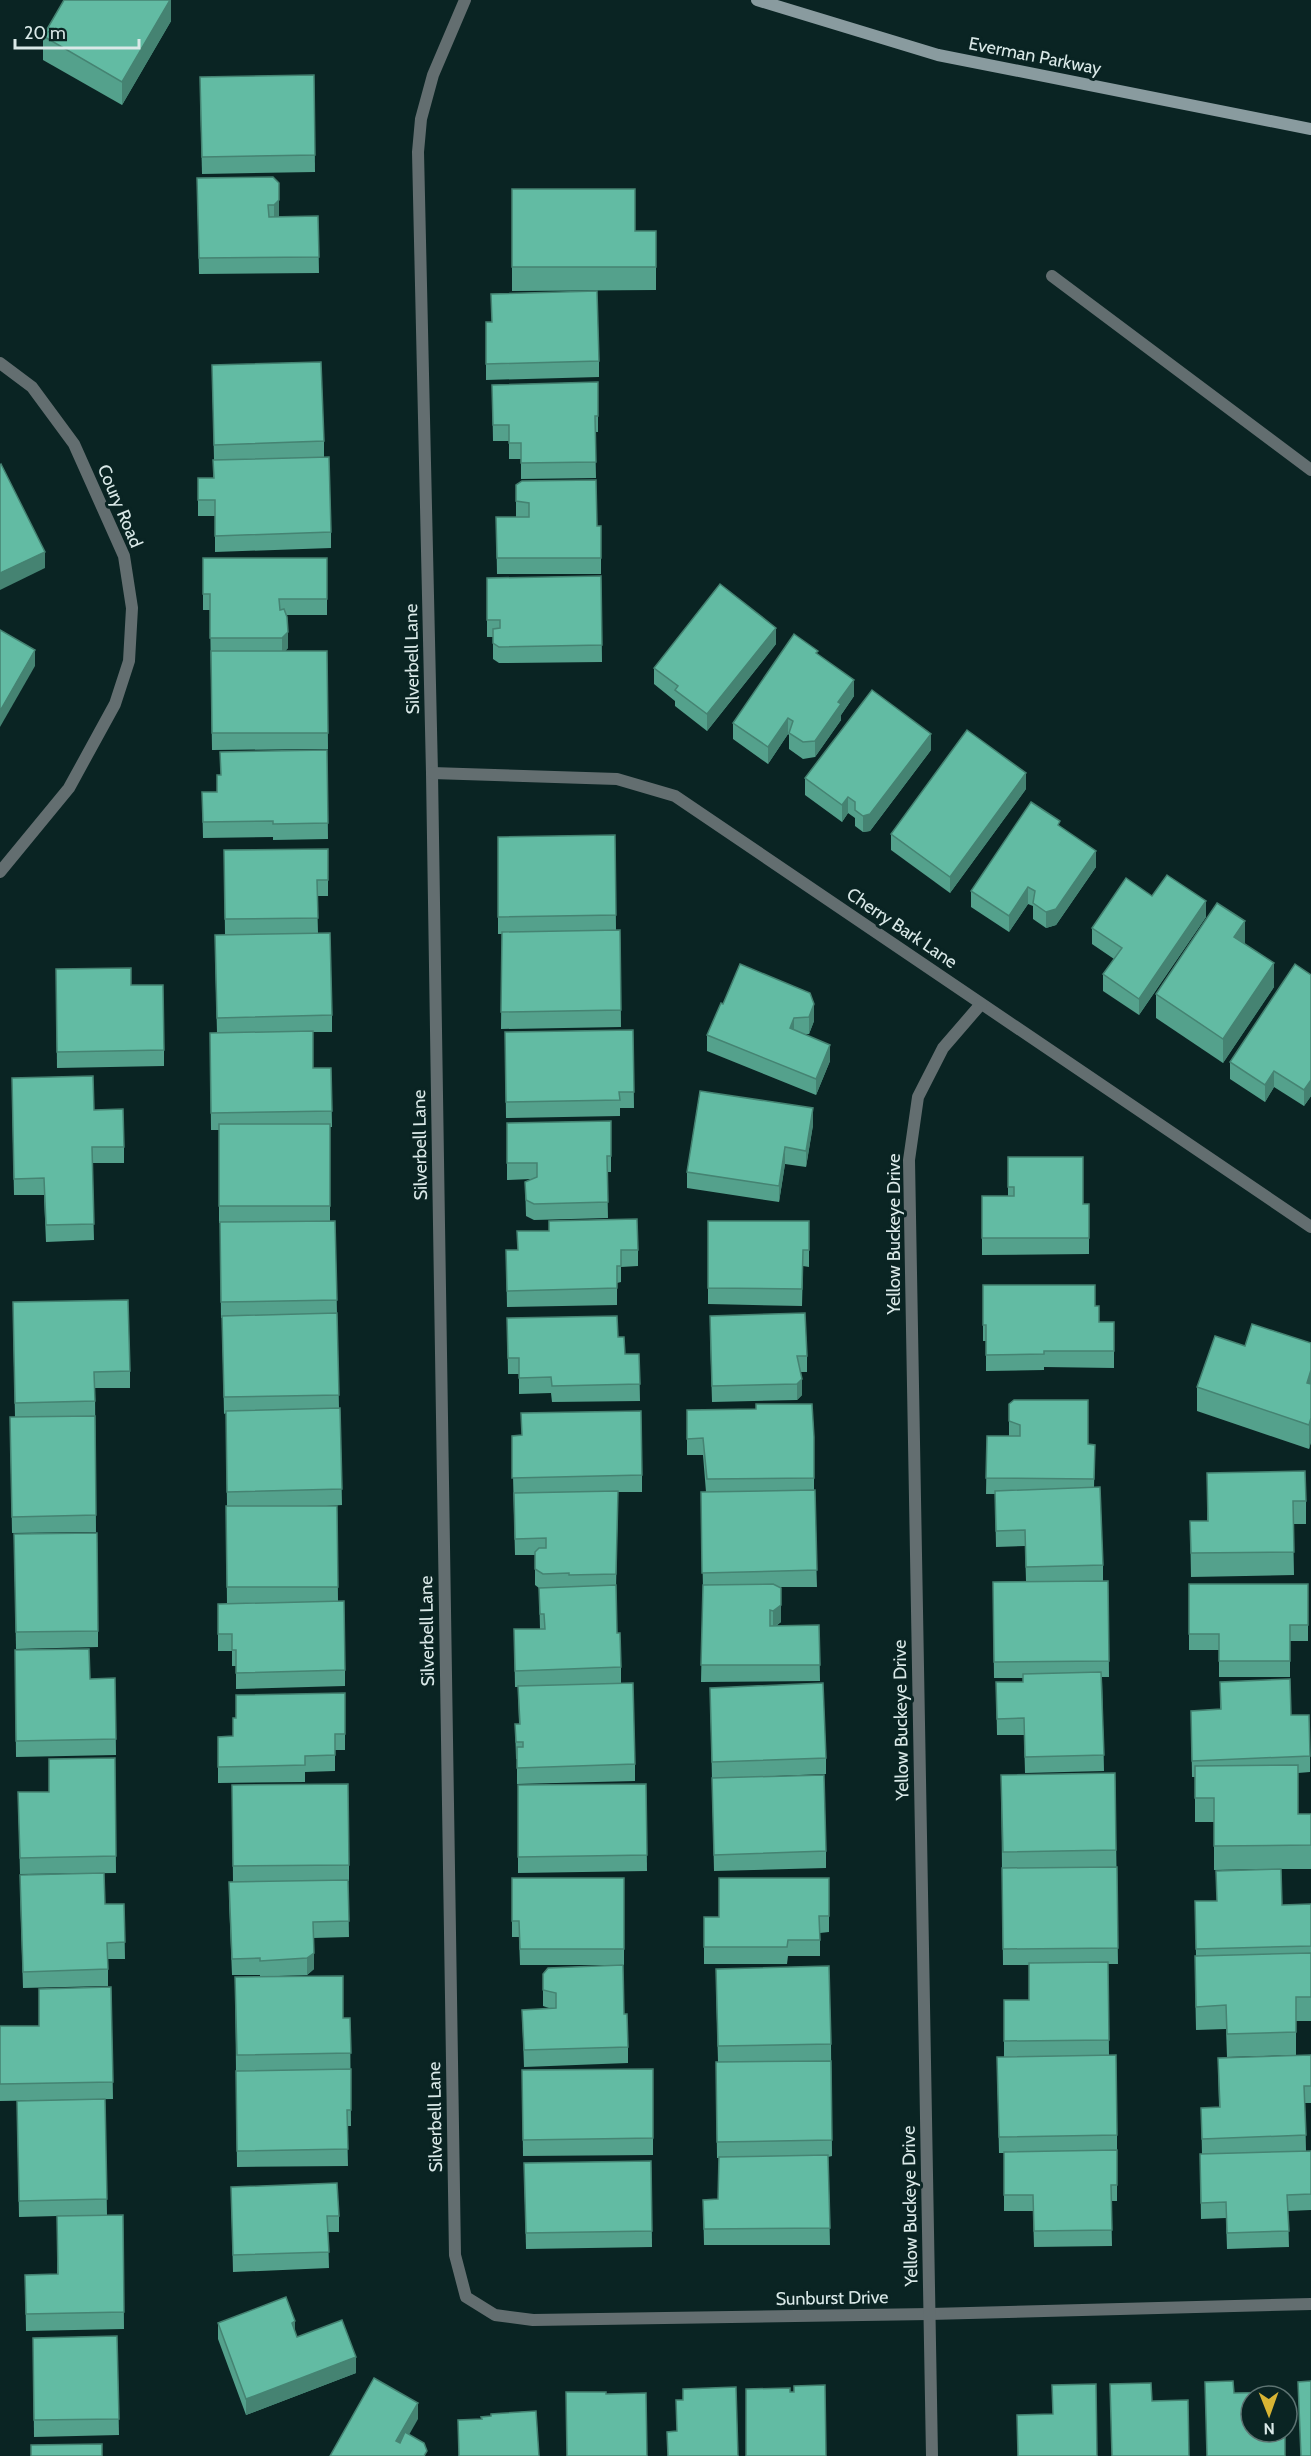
<svg xmlns="http://www.w3.org/2000/svg" width="1311" height="2456" font-family="Cabin,sans-serif">
	<style>
		.lines { fill: none; stroke-linecap: round; stroke-linejoin: round }
		.service { stroke: #636e70; stroke-width: 12 }
		.minor { stroke: #636e70; stroke-width: 12 }
		.secondary { stroke: #899b9f; stroke-width: 12 }
		.wall { fill: #54a18c }
		.shaded-wall { fill: #458372 }
		.building { fill: #62bba3; stroke: #458372; stroke-width: 1.5 }
		.labels { text-anchor: middle; dominant-baseline: central; stroke-width: 6; stroke-linejoin: round; paint-order: stroke }
		.street-label { font-size: 18px; fill: #dae9e8; stroke: #0a2423 }
	</style>
	<rect width="100%" height="100%" fill="#0a2423"/>
	<g class="lines">
		<polyline class="service" points="1052,276 1311,470"/>
		<g class="minor">
			<polyline points="465,0 433,75 421,119 418,152 432,773 455,2255 466,2297 495,2315 533,2320 930,2314 1311,2304"/>
			<polyline points="0,363 32,387 74,444 124,556 132,608 129,661 115,704 69,788 0,872"/>
			<polyline points="432,773 617,779 675,796 1311,1227"/>
			<polyline points="932,2456 909,1160 918,1097 943,1048 981,1004"/>
		</g>
		<polyline class="secondary" points="757,0 938,55 1311,129"/>
	</g>
	<g class="wall">
		<polygon points="171,0 171,21 122,105 43,60 43,36"/>
		<polygon points="314,75 315,172 202,174 200,94"/>
		<polygon points="273,177 279,217 318,216 319,273 199,274 197,178"/>
		<polygon points="512,189 635,231 656,231 656,290 512,291"/>
		<polygon points="491,294 599,361 599,377 486,380 486,322 492,322"/>
		<polygon points="212,365 324,441 324,457 331,532 331,548 215,552 215,516 198,516 198,478 213,478 214,460"/>
		<polygon points="598,382 598,432 595,432 596,478 521,479 521,459 509,459 509,441 493,441 492,385"/>
		<polygon points="516,485 597,526 601,526 601,574 497,574 496,517 516,517"/>
		<polygon points="203,558 327,558 327,615 287,615 288,648 285,651 327,651 328,749 212,750 210,610 203,610"/>
		<polygon points="601,576 602,662 499,663 493,659 493,637 487,637 487,578"/>
		<polygon points="776,644 707,731 675,706 675,701 654,684 654,668"/>
		<polygon points="818,654 854,696 841,715 841,720 815,757 803,759 789,749 789,735 788,734 768,764 733,739 733,723"/>
		<polygon points="327,750 328,839 273,840 273,837 203,838 202,792 217,792 220,775"/>
		<polygon points="931,750 870,831 863,832 855,826 855,818 848,813 842,822 805,795 805,778"/>
		<polygon points="1026,789 950,893 891,850 891,834"/>
		<polygon points="1060,826 1096,867 1056,925 1046,928 1033,919 1033,906 1028,904 1009,932 971,907 971,891"/>
		<polygon points="615,835 616,930 620,930 621,1027 501,1029 502,934 498,934 498,837"/>
		<polygon points="328,849 328,896 317,896 318,933 332,1015 332,1032 313,1032 313,1068 331,1068 332,1127 330,1127 330,1221 335,1221 339,1408 340,1408 342,1505 326,1506 337,1506 338,1601 345,1670 345,1686 236,1689 236,1666 232,1666 232,1651 218,1651 218,1604 227,1604 226,1506 227,1506 226,1413 224,1414 222,1318 221,1318 220,1223 219,1223 219,1130 211,1130 210,1033 217,1033 215,952 225,935 224,850"/>
		<polygon points="1152,896 1206,917 1139,1015 1103,991 1103,974 1114,959 1092,944 1092,928"/>
		<polygon points="1245,944 1274,987 1223,1063 1156,1018 1156,994"/>
		<polygon points="740,964 814,1021 809,1034 804,1034 830,1061 816,1095 707,1051 707,1035 723,1004"/>
		<polygon points="56,969 131,985 164,1050 164,1066 57,1068"/>
		<polygon points="1311,975 1311,1096 1304,1106 1274,1087 1265,1102 1230,1079 1230,1062"/>
		<polygon points="633,1030 634,1108 620,1108 620,1116 506,1118 505,1032"/>
		<polygon points="12,1095 94,1110 124,1147 124,1163 92,1163 94,1240 46,1242 44,1195 14,1195"/>
		<polygon points="611,1121 611,1172 607,1172 608,1218 534,1220 526,1216 525,1182 531,1179 507,1180 507,1123"/>
		<polygon points="813,1125 806,1167 785,1164 779,1202 687,1188 687,1172"/>
		<polygon points="1008,1157 1083,1204 1089,1204 1089,1254 982,1255 982,1196 1008,1196"/>
		<polygon points="708,1221 809,1221 809,1267 803,1266 802,1306 708,1304"/>
		<polygon points="506,1250 638,1250 638,1266 621,1267 621,1282 617,1283 617,1305 507,1307"/>
		<polygon points="983,1285 1095,1306 1099,1322 1114,1322 1114,1368 1044,1367 1044,1370 986,1371 986,1341 983,1341"/>
		<polygon points="507,1318 618,1337 625,1354 639,1354 640,1401 552,1402 551,1393 519,1394 519,1374 508,1374"/>
		<polygon points="13,1319 130,1371 130,1388 95,1388 96,1532 12,1533 10,1417 15,1417"/>
		<polygon points="710,1332 807,1356 807,1372 801,1372 802,1395 797,1400 712,1402"/>
		<polygon points="1311,1343 1311,1442 1309,1449 1197,1411 1197,1387 1245,1346"/>
		<polygon points="1009,1404 1088,1444 1095,1445 1094,1488 1103,1565 1103,1581 1108,1581 1109,1677 1102,1677 1104,1771 1025,1773 1024,1735 997,1735 996,1682 1023,1682 1023,1678 994,1678 993,1582 1026,1581 1025,1546 996,1547 995,1494 986,1494 987,1436 1009,1436"/>
		<polygon points="687,1410 814,1437 814,1490 817,1587 780,1587 781,1622 776,1626 819,1625 820,1681 701,1682 703,1589 701,1492 706,1492 703,1455 687,1455"/>
		<polygon points="512,1436 642,1475 642,1492 618,1492 616,1590 617,1633 621,1667 621,1683 635,1764 635,1781 517,1784 517,1759 516,1759 515,1724 519,1724 518,1687 515,1687 514,1629 540,1629 539,1588 535,1585 535,1555 515,1555"/>
		<polygon points="1207,1473 1306,1501 1306,1524 1293,1524 1294,1575 1191,1577 1190,1521 1207,1521"/>
		<polygon points="14,1534 98,1631 98,1647 16,1649"/>
		<polygon points="1189,1584 1308,1584 1308,1641 1290,1641 1290,1677 1219,1677 1219,1650 1189,1650"/>
		<polygon points="15,1650 90,1679 115,1678 116,1755 16,1757"/>
		<polygon points="1220,1682 1291,1715 1310,1756 1310,1772 1298,1773 1298,1814 1311,1814 1311,1869 1281,1869 1282,1905 1311,1904 1311,2021 1296,2021 1296,2055 1227,2057 1226,2029 1196,2030 1195,1980 1195,1956 1196,1956 1195,1901 1217,1901 1268,1869 1214,1870 1214,1822 1195,1822 1195,1777 1192,1777 1191,1711 1220,1709"/>
		<polygon points="710,1688 826,1758 826,1774 750,1777 826,1851 826,1868 714,1871"/>
		<polygon points="345,1693 345,1750 335,1750 335,1771 305,1772 305,1782 218,1783 218,1737 233,1736 236,1718"/>
		<polygon points="115,1758 116,1873 20,1874 18,1792 49,1792"/>
		<polygon points="1115,1773 1118,1964 1108,1964 1109,2055 1117,2135 1117,2201 1111,2201 1112,2246 1034,2247 1033,2211 1004,2211 1004,2153 999,2153 997,2057 1004,2057 1004,2000 1029,2000 1029,1965 1003,1965 1001,1775"/>
		<polygon points="646,1784 647,1871 518,1873 518,1785"/>
		<polygon points="232,1785 349,1865 349,1881 348,1881 349,1937 313,1938 314,1969 307,1975 279,1976 343,2018 350,2018 351,2126 347,2126 348,2166 237,2167 235,1977 260,1977 260,1975 232,1975 229,1899 229,1882 233,1882"/>
		<polygon points="512,1878 624,1878 624,1965 520,1965 519,1937 512,1937"/>
		<polygon points="829,1878 829,1932 820,1933 820,1956 788,1956 787,1964 704,1964 704,1917 719,1917"/>
		<polygon points="20,1891 105,1904 124,1904 125,1959 108,1959 108,1986 23,1988"/>
		<polygon points="543,1974 624,2014 628,2047 628,2063 524,2067 522,2010 552,2009 543,2006"/>
		<polygon points="716,1985 831,2044 832,2156 828,2157 830,2245 704,2245 703,2200 718,2199 719,2158 717,2158 716,2062 718,2062"/>
		<polygon points="111,1987 113,2099 0,2101 0,2026 39,2026"/>
		<polygon points="1311,2055 1311,2103 1305,2103 1306,2151 1311,2151 1311,2210 1288,2211 1289,2247 1227,2249 1226,2218 1201,2219 1200,2154 1202,2154 1201,2108 1219,2107 1218,2058"/>
		<polygon points="653,2069 653,2155 523,2156 522,2070"/>
		<polygon points="105,2099 107,2215 123,2215 124,2329 26,2331 25,2275 57,2274 57,2216 19,2217 17,2101"/>
		<polygon points="651,2161 652,2247 526,2249 524,2163"/>
		<polygon points="231,2187 339,2216 339,2232 328,2232 329,2268 233,2272"/>
		<polygon points="218,2323 295,2332 297,2337 356,2373 246,2415 218,2339"/>
		<polygon points="117,2336 119,2435 34,2437 33,2338"/>
	</g>
	<g class="shaded-wall">
		<polygon points="170,0 171,0 171,21 122,105 122,82"/>
		<polygon points="279,200 279,216 274,221 274,205"/>
		<polygon points="45,552 45,568 0,590 0,573"/>
		<polygon points="776,628 776,644 707,731 707,714"/>
		<polygon points="288,632 288,648 282,654 282,638"/>
		<polygon points="35,650 35,666 0,727 0,711"/>
		<polygon points="854,680 854,696 841,715 841,720 815,757 815,741 838,702"/>
		<polygon points="788,718 788,734 768,764 768,747"/>
		<polygon points="931,734 931,750 870,831 863,832 863,816"/>
		<polygon points="1026,773 1026,789 950,893 950,877"/>
		<polygon points="848,797 848,813 842,822 842,805"/>
		<polygon points="1096,851 1096,867 1056,925 1046,928 1046,912"/>
		<polygon points="1028,887 1028,904 1009,932 1009,916"/>
		<polygon points="1206,901 1206,917 1139,1015 1139,999"/>
		<polygon points="1245,921 1245,945 1234,937"/>
		<polygon points="1274,963 1274,987 1223,1063 1223,1039"/>
		<polygon points="814,1004 814,1021 809,1034 809,1017"/>
		<polygon points="794,1018 794,1034 790,1028"/>
		<polygon points="830,1045 830,1061 816,1095 816,1079"/>
		<polygon points="1274,1071 1274,1087 1265,1102 1265,1085"/>
		<polygon points="1311,1080 1311,1096 1304,1106 1304,1090"/>
		<polygon points="813,1108 813,1125 806,1167 806,1151"/>
		<polygon points="785,1147 785,1164 779,1202 779,1186"/>
		<polygon points="1311,1370 1311,1394 1307,1383"/>
		<polygon points="802,1379 802,1395 797,1400 797,1384"/>
		<polygon points="1311,1418 1311,1442 1309,1449 1309,1425"/>
		<polygon points="781,1605 781,1622 773,1627 773,1611"/>
		<polygon points="314,1953 314,1969 307,1975 307,1958"/>
		<polygon points="295,2321 295,2338 292,2323"/>
		<polygon points="356,2357 356,2373 246,2415 246,2399"/>
		<polygon points="418,2403 418,2419 397,2456 396,2441"/>
	</g>
	<g class="building">
		<polygon points="64,0 170,0 122,82 43,36"/>
		<polygon points="314,75 315,155 202,157 200,77"/>
		<polygon points="273,177 279,183 279,200 274,205 268,205 269,217 318,216 319,257 199,258 197,178"/>
		<polygon points="512,189 635,189 635,231 656,231 656,267 512,267"/>
		<polygon points="597,291 599,361 486,364 486,322 492,322 491,294"/>
		<polygon points="321,362 324,441 214,445 212,365"/>
		<polygon points="598,382 598,416 595,416 596,462 521,463 521,443 509,443 509,425 493,425 492,385"/>
		<polygon points="329,457 331,532 215,536 215,500 198,500 198,478 214,478 213,460"/>
		<polygon points="1,464 45,552 0,573 0,465"/>
		<polygon points="596,480 597,526 601,526 601,558 497,558 496,517 529,517 529,503 516,501 516,485 522,481"/>
		<polygon points="203,558 327,558 327,599 279,599 280,610 284,609 287,617 288,632 282,638 210,638 210,594 203,594"/>
		<polygon points="601,576 602,645 499,647 493,643 493,629 500,628 500,620 487,620 487,578"/>
		<polygon points="720,584 776,628 707,714 675,690 678,686 654,668"/>
		<polygon points="0,630 35,650 0,711"/>
		<polygon points="794,634 818,651 816,653 854,680 838,702 841,704 815,741 803,742 789,733 793,721 788,718 768,747 733,723"/>
		<polygon points="211,651 327,651 328,733 212,733"/>
		<polygon points="872,690 931,734 870,814 863,816 855,810 855,802 848,797 842,805 805,778"/>
		<polygon points="967,730 1026,773 950,877 891,834"/>
		<polygon points="327,750 328,823 273,824 273,821 203,822 202,792 217,792 217,775 221,775 220,752"/>
		<polygon points="1031,802 1060,821 1058,825 1096,851 1056,909 1046,912 1033,903 1035,891 1028,887 1009,916 971,891"/>
		<polygon points="615,835 616,915 498,917 498,837"/>
		<polygon points="328,849 328,880 317,880 318,918 225,919 224,850"/>
		<polygon points="1167,875 1206,901 1139,999 1103,974 1122,948 1092,928 1126,878 1152,896"/>
		<polygon points="1217,903 1245,921 1234,937 1274,963 1223,1039 1156,994"/>
		<polygon points="620,930 621,1010 501,1012 502,932"/>
		<polygon points="330,933 332,1015 217,1018 215,935"/>
		<polygon points="740,964 810,993 814,1004 809,1017 794,1018 790,1028 830,1045 816,1079 707,1035 721,1003 723,1004"/>
		<polygon points="1295,964 1311,975 1311,1080 1304,1090 1274,1071 1265,1085 1230,1062"/>
		<polygon points="131,968 131,985 163,985 164,1050 57,1052 56,969"/>
		<polygon points="633,1030 634,1092 619,1092 620,1100 506,1102 505,1032"/>
		<polygon points="313,1031 313,1068 331,1068 332,1111 211,1113 210,1033"/>
		<polygon points="93,1076 94,1110 123,1109 124,1147 92,1147 94,1224 46,1225 44,1178 14,1179 12,1078"/>
		<polygon points="700,1091 813,1108 806,1151 785,1147 779,1186 687,1172"/>
		<polygon points="611,1121 611,1156 607,1156 608,1202 534,1204 526,1200 525,1182 537,1177 537,1163 507,1163 507,1123"/>
		<rect x="219" y="1124" width="111" height="82"/>
		<polygon points="1008,1157 1083,1157 1083,1204 1089,1204 1089,1238 982,1238 982,1196 1014,1196 1014,1187 1008,1187"/>
		<polygon points="637,1219 638,1250 621,1250 621,1266 617,1266 617,1288 507,1291 506,1250 518,1250 517,1231 549,1231 549,1221"/>
		<polygon points="335,1221 337,1300 221,1302 220,1222"/>
		<polygon points="708,1221 809,1221 809,1250 803,1250 802,1289 708,1288"/>
		<polygon points="983,1285 1095,1285 1095,1306 1099,1306 1099,1322 1114,1322 1114,1351 1044,1351 1044,1354 986,1355 986,1325 983,1325"/>
		<polygon points="128,1300 130,1371 94,1372 95,1401 15,1403 13,1302"/>
		<polygon points="337,1313 339,1395 224,1397 222,1316"/>
		<polygon points="805,1313 807,1356 797,1356 802,1379 797,1384 712,1386 710,1316"/>
		<polygon points="617,1316 618,1337 624,1337 625,1354 639,1354 640,1384 552,1386 551,1377 519,1378 519,1358 508,1358 507,1318"/>
		<polygon points="1252,1324 1311,1343 1311,1370 1307,1383 1311,1384 1311,1418 1309,1425 1197,1387 1215,1336 1245,1346"/>
		<polygon points="1014,1400 1088,1400 1088,1444 1095,1445 1094,1479 986,1478 987,1436 1020,1436 1020,1425 1009,1421 1009,1404"/>
		<polygon points="756,1404 812,1404 814,1437 814,1478 707,1479 703,1438 687,1439 687,1410 756,1409"/>
		<polygon points="340,1408 342,1489 227,1492 226,1411"/>
		<polygon points="641,1411 642,1475 512,1478 512,1436 522,1435 521,1413"/>
		<polygon points="95,1416 96,1515 12,1517 10,1417"/>
		<polygon points="1305,1471 1306,1501 1293,1501 1294,1552 1191,1553 1190,1521 1208,1521 1207,1473"/>
		<polygon points="1100,1487 1103,1565 1026,1567 1025,1530 996,1531 995,1491"/>
		<polygon points="815,1490 817,1570 702,1573 701,1492"/>
		<polygon points="618,1491 616,1574 569,1575 569,1573 543,1574 535,1569 535,1552 539,1548 546,1548 546,1538 515,1539 514,1493"/>
		<polygon points="226,1506 337,1506 338,1587 227,1587"/>
		<polygon points="97,1533 98,1631 16,1632 14,1534"/>
		<polygon points="1108,1581 1109,1661 994,1662 993,1582"/>
		<polygon points="773,1584 781,1588 781,1605 773,1611 770,1610 770,1626 819,1625 820,1665 701,1665 703,1585"/>
		<polygon points="1189,1584 1308,1584 1308,1625 1290,1625 1290,1661 1219,1661 1219,1634 1189,1634"/>
		<polygon points="616,1585 617,1633 620,1633 621,1667 515,1671 514,1629 545,1629 544,1614 540,1614 539,1588"/>
		<polygon points="344,1601 345,1670 236,1673 236,1650 232,1650 232,1634 218,1634 218,1604"/>
		<polygon points="89,1649 90,1679 115,1678 116,1739 16,1741 15,1650"/>
		<polygon points="1101,1672 1104,1755 1025,1757 1024,1718 997,1719 996,1682 1023,1682 1023,1674"/>
		<polygon points="1290,1679 1291,1715 1309,1715 1310,1756 1192,1761 1191,1711 1221,1709 1220,1682"/>
		<polygon points="633,1683 635,1764 517,1768 517,1747 523,1747 523,1742 516,1742 515,1724 520,1724 518,1686"/>
		<polygon points="823,1683 826,1758 712,1762 710,1688"/>
		<polygon points="345,1693 345,1734 335,1734 335,1755 305,1756 305,1765 218,1767 218,1737 233,1736 233,1718 236,1718 236,1695"/>
		<polygon points="115,1758 116,1856 20,1858 18,1792 49,1792 49,1759"/>
		<polygon points="1298,1765 1298,1814 1311,1814 1311,1845 1214,1846 1214,1798 1195,1798 1195,1766"/>
		<polygon points="1115,1773 1116,1850 1003,1852 1001,1775"/>
		<polygon points="824,1775 826,1851 714,1855 712,1778"/>
		<polygon points="348,1784 349,1865 233,1866 232,1785"/>
		<polygon points="646,1784 647,1855 518,1857 518,1785"/>
		<polygon points="1117,1867 1118,1948 1003,1949 1002,1868"/>
		<polygon points="1281,1869 1282,1905 1311,1904 1311,1946 1196,1949 1195,1901 1217,1901 1216,1871"/>
		<polygon points="104,1873 105,1904 124,1904 125,1942 107,1943 108,1969 23,1972 20,1875"/>
		<polygon points="512,1878 624,1878 624,1949 520,1949 519,1921 512,1921"/>
		<polygon points="719,1878 829,1878 829,1916 819,1916 820,1940 788,1940 787,1947 704,1947 704,1917 719,1917"/>
		<polygon points="348,1880 349,1921 313,1922 314,1953 307,1958 260,1961 260,1958 232,1959 229,1882"/>
		<polygon points="1311,1953 1311,1997 1296,1997 1296,2032 1227,2034 1226,2005 1196,2007 1195,1956"/>
		<polygon points="1108,1962 1109,2040 1004,2041 1004,2000 1029,2000 1029,1963"/>
		<polygon points="623,1965 624,2014 627,2014 628,2047 524,2050 522,2010 556,2008 556,1993 543,1990 543,1974 548,1968"/>
		<polygon points="829,1966 831,2044 718,2046 716,1969"/>
		<polygon points="343,1976 343,2018 350,2018 351,2053 237,2055 235,1977"/>
		<polygon points="111,1987 113,2082 0,2084 0,2026 39,2026 39,1989"/>
		<polygon points="1116,2055 1117,2135 999,2137 997,2057"/>
		<polygon points="1311,2055 1311,2086 1304,2086 1306,2135 1202,2139 1201,2108 1220,2107 1218,2058"/>
		<polygon points="831,2061 832,2140 717,2142 716,2062"/>
		<polygon points="351,2069 351,2110 347,2110 348,2149 237,2151 236,2071"/>
		<polygon points="653,2069 653,2138 523,2140 522,2070"/>
		<polygon points="105,2099 107,2199 19,2201 17,2101"/>
		<polygon points="1117,2150 1117,2185 1111,2185 1112,2230 1034,2231 1033,2195 1004,2195 1004,2152"/>
		<polygon points="1311,2151 1311,2194 1287,2195 1289,2231 1227,2233 1226,2202 1201,2203 1200,2154"/>
		<polygon points="828,2155 830,2228 704,2229 703,2200 718,2199 719,2157"/>
		<polygon points="651,2161 652,2231 526,2233 524,2163"/>
		<polygon points="337,2183 339,2216 327,2216 329,2252 233,2255 231,2187"/>
		<polygon points="123,2215 124,2312 26,2314 25,2275 58,2274 57,2216"/>
		<polygon points="286,2297 295,2321 292,2323 297,2337 342,2320 356,2357 246,2399 218,2323"/>
		<polygon points="117,2336 119,2419 34,2420 33,2338"/>
		<polygon points="374,2378 418,2403 396,2441 400,2443 405,2432 424,2443 427,2451 424,2456 330,2456"/>
		<polygon points="1233,2381 1234,2393 1283,2392 1283,2396 1251,2396 1251,2432 1285,2432 1285,2456 1207,2456 1205,2382"/>
		<polygon points="1311,2381 1311,2456 1301,2456 1298,2382"/>
		<polygon points="1151,2383 1152,2401 1188,2400 1189,2456 1112,2456 1110,2384"/>
		<polygon points="1096,2384 1097,2456 1018,2456 1017,2415 1053,2414 1052,2385"/>
		<polygon points="825,2385 826,2456 746,2456 746,2389 790,2388 790,2392 794,2392 794,2386"/>
		<polygon points="736,2387 738,2456 668,2456 667,2432 677,2431 676,2400 683,2400 683,2389"/>
		<polygon points="566,2392 606,2392 606,2394 646,2393 647,2456 567,2456"/>
		<polygon points="536,2411 539,2456 459,2456 458,2420 482,2419 481,2417 491,2416 491,2414"/>
		<polygon points="102,2444 102,2456 31,2456 31,2445"/>
	</g>
	<g class="labels">
		<g class="street-label">
			<text transform="translate(1035 56) rotate(11)">Everman Parkway</text>
			<text transform="translate(120 506) rotate(67)">Coury Road</text>
			<text transform="translate(412 659) rotate(-91)">Silverbell Lane</text>
			<text transform="translate(902 928) rotate(34)">Cherry Bark Lane</text>
			<text transform="translate(420 1145) rotate(-91)">Silverbell Lane</text>
			<text transform="translate(894 1234) rotate(-90)">Yellow Buckeye Drive</text>
			<text transform="translate(427 1631) rotate(-91)">Silverbell Lane</text>
			<text transform="translate(901 1720) rotate(-91)">Yellow Buckeye Drive</text>
			<text transform="translate(435 2117) rotate(-91)">Silverbell Lane</text>
			<text transform="translate(910 2206) rotate(-91)">Yellow Buckeye Drive</text>
			<text transform="translate(832 2298) rotate(-1)">Sunburst Drive</text>
		</g>
	</g>
	<g transform="translate(1269 2414) rotate(179)"><circle r="28" fill="#0a2423" stroke="#5d7372" stroke-width="1.5"/>
	<path d="M0-4.5L10 22L0 15L-10 22Z" fill="#d8b434"/>
	<text y="-9" font-size="16" font-weight="bold" text-anchor="middle" fill="#dae9e8">N</text>
	</g>
	<path d="M15 39v9h124v-9" fill="none" stroke="#dae9e8" stroke-width="3"/>
	<text x="24" y="39" font-size="18" fill="#dae9e8" stroke="#0a2423" stroke-width="4.5" paint-order="stroke">20 m</text>
</svg>
